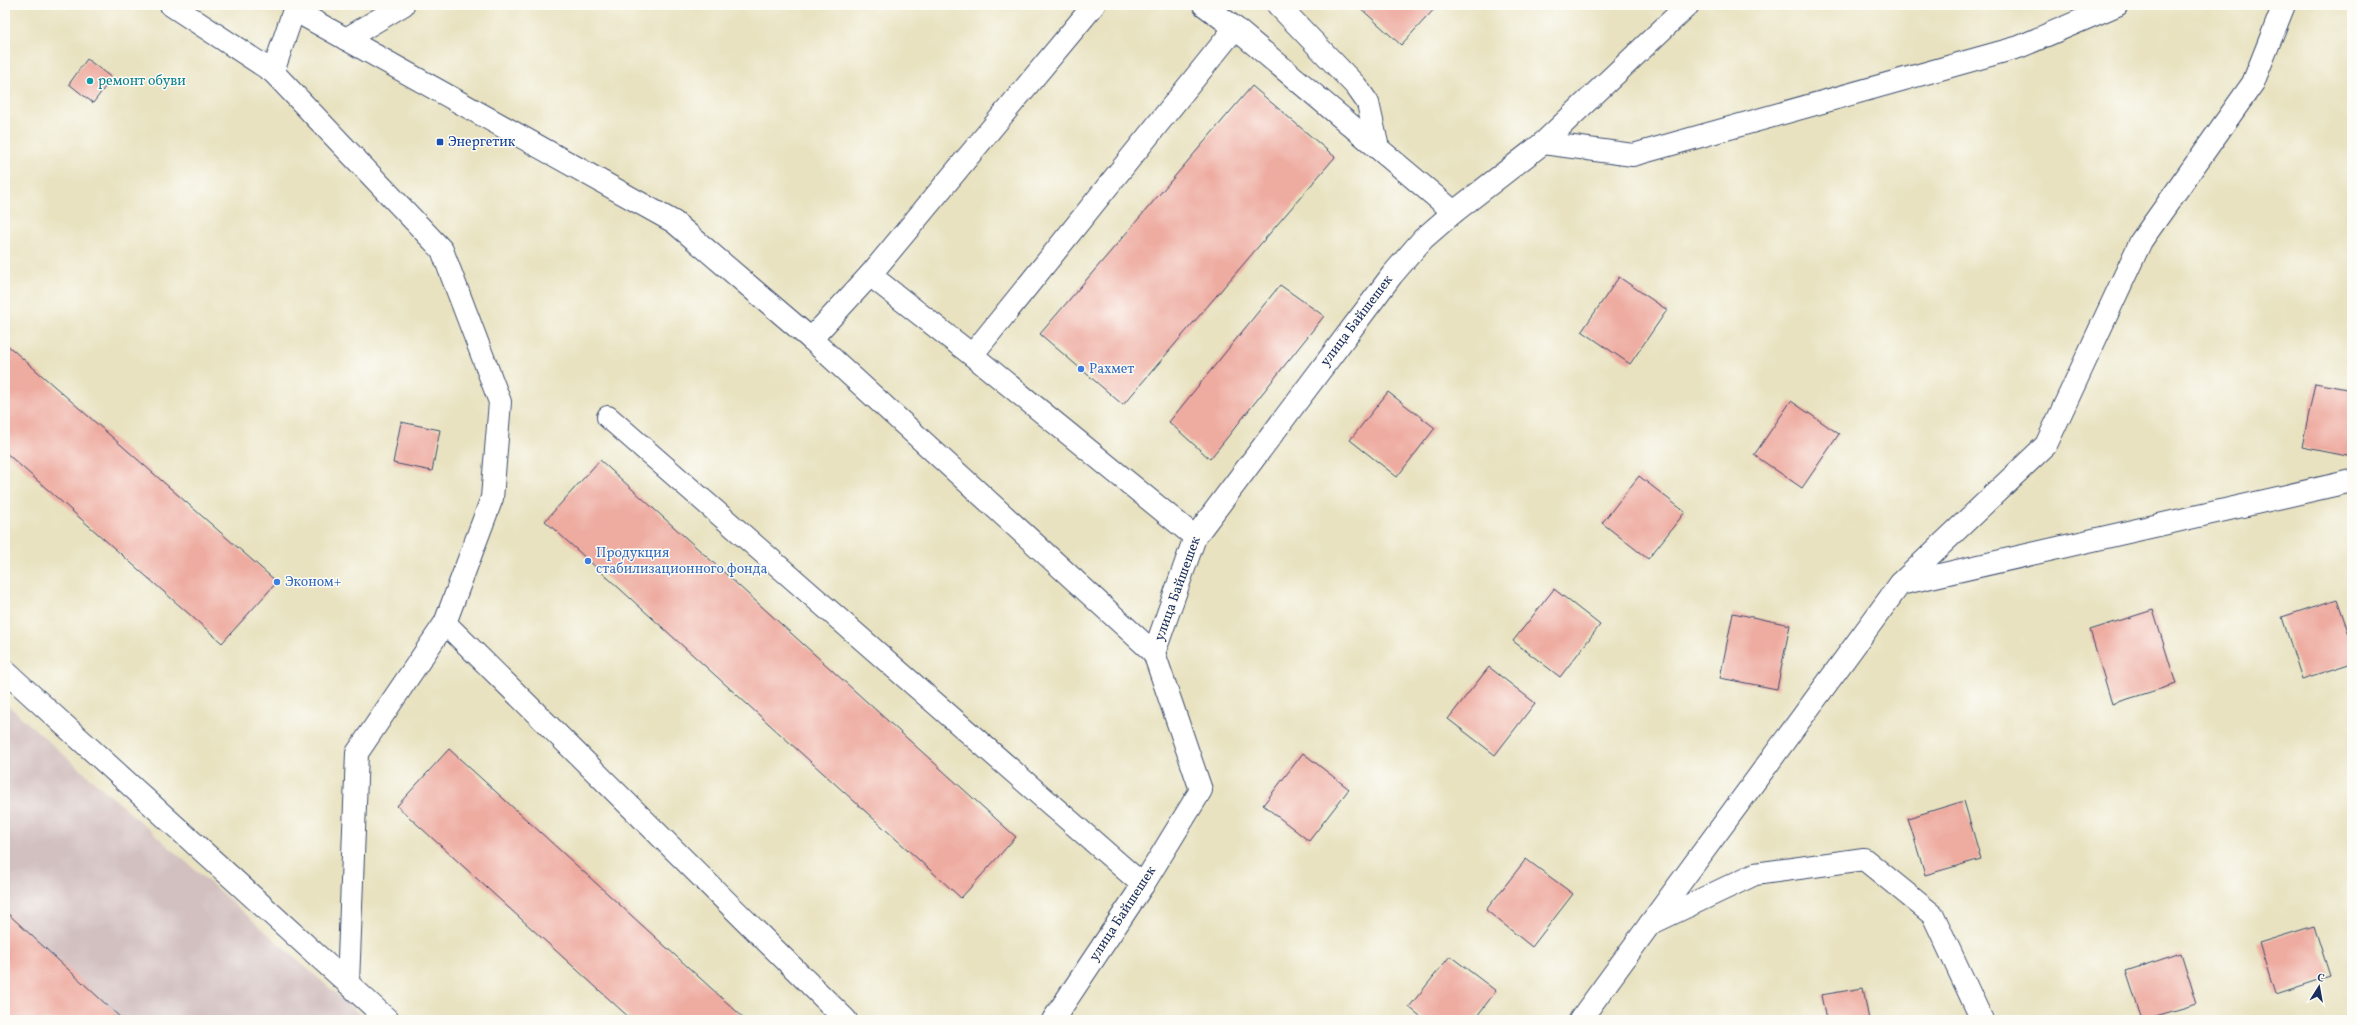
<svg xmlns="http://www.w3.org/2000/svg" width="2357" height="1025" font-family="Vollkorn,serif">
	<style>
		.industrial { fill: #d2bfc0 }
		.building { fill: #eeaba0 }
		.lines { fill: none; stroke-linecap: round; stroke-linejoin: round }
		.lane-casing { stroke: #3a4a6d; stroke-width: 24 }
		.street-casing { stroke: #3a4a6d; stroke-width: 24 }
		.lane { stroke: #fff; stroke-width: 22 }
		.street { stroke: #fff; stroke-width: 22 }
		.culture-dot { fill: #0f9aa8; stroke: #fdfcf7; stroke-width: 1.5 }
		.transit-dot { fill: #1a4fb4; stroke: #fdfcf7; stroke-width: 1.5 }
		.shop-dot { fill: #3f7fe0; stroke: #fdfcf7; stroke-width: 1.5 }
		.labels { text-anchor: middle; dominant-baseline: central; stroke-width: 3; stroke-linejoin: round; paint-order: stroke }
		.culture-label { font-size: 14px; fill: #0d838f; stroke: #fdfcf7; text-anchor: start }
		.transit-label { font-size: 14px; fill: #164399; stroke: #fdfcf7; text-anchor: start }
		.street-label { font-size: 14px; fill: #1b2f5e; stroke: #fdfcf7 }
		.shop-label { font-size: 14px; fill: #366cbe; stroke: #fdfcf7; text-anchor: start }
	</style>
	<rect width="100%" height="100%" fill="#fdfcf7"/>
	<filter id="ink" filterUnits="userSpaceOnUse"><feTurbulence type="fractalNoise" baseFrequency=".025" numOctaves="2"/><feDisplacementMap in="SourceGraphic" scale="8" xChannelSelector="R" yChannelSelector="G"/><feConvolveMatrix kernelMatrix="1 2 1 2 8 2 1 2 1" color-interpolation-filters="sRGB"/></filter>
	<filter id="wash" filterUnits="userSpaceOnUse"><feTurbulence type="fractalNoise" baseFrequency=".012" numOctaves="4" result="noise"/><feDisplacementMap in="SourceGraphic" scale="16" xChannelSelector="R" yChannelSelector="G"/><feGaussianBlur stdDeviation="0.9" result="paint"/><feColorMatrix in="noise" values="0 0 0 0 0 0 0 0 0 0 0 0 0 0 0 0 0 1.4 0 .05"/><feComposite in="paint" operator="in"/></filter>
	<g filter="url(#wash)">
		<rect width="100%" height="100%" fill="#e8e2c0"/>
		<polygon class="industrial" points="5,703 366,1020 5,1020"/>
		<g id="blocks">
			<g class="building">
				<polygon points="1357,5 1438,5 1401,45"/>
				<polygon points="87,59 112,78 93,103 69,84"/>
				<polygon points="1252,86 1335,157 1123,405 1040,334"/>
				<polygon points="1619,277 1667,310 1630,364 1582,331"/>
				<polygon points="1280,285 1324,316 1210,459 1169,422"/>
				<polygon points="5,343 277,582 222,643 5,452"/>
				<polygon points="2315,383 2352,390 2352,457 2302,447"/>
				<polygon points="1388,392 1435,428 1397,477 1350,440"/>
				<polygon points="1791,401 1839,434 1802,488 1754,455"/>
				<polygon points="401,422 440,430 432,471 393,463"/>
				<polygon points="600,460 1016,837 961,898 545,521"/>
				<polygon points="1639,476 1685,512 1648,559 1602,523"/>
				<polygon points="1554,589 1600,625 1560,677 1513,641"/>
				<polygon points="2337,599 2352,643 2352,663 2302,679 2282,617"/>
				<polygon points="2153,610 2176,684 2112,704 2090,630"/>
				<polygon points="1733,613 1790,625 1777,689 1720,678"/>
				<polygon points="1489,667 1535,703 1495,755 1448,719"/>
				<polygon points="449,749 746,1020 632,1020 397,806"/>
				<polygon points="1303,753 1349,789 1309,841 1263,805"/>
				<polygon points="1964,801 1981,859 1925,875 1908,818"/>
				<polygon points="1526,859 1573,894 1532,947 1486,910"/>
				<polygon points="5,911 123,1020 12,1020 5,1014"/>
				<polygon points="2314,926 2330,976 2275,994 2259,943"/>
				<polygon points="2181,953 2197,1004 2142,1020 2126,971"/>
				<polygon points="1450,956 1496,991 1474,1020 1425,1020 1409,1007"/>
				<polygon points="1863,988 1869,1020 1826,1020 1821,995"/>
			</g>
		</g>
	</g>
	<g filter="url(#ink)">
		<use href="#blocks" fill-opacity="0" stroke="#3a4a6d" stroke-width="1"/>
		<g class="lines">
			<defs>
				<g id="lane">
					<polyline points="171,5 273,72 442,250 500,402 492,498 445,623 357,753 348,983"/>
					<polyline points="1204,5 1235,28 1454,212"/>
					<polyline points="1278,5 1356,86 1368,103 1378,148"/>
					<polyline points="294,10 674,222 811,339 1154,653"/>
					<polyline points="346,39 403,5"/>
					<polyline points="273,72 294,10 293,5"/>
					<polyline points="1543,143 1633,155 2019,47 2117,5"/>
					<polyline points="811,339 870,275 1094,5"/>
					<polyline points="972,355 1235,28"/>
					<polyline points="1901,583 2046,445 2141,241 2253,83 2284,5"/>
					<polyline points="445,623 846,1020"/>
					<polyline points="1650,924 1900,584 2352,481"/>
					<polyline points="1580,1020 1650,924 1755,874 1864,859 1933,915 1982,1020"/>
				</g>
				<g id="street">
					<polyline points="870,275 972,355 1195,537"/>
					<polyline points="608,417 1143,885"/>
					<polyline points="5,671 388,1020"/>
					<polyline points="1053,1020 1143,885 1201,790 1154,653 1195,537 1392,275 1423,239 1454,212 1543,143 1688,5"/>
				</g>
			</defs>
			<use href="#lane" class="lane-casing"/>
			<use href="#street" class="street-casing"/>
			<use href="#lane" class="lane"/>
			<use href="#street" class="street"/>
		</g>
	</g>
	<circle class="culture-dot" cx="90" cy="81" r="4"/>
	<rect class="transit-dot" x="436" y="138" width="8" height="8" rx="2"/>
	<g class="shop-dot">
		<circle cx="1081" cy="369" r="4"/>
		<circle cx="588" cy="561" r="4"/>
		<circle cx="277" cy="582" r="4"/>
	</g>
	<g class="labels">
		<g class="culture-label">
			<text x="98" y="81">ремонт обуви</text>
		</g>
		<g class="transit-label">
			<text x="448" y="142">Энергетик</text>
		</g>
		<g class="street-label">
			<text transform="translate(1357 321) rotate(-53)">улица Байшешек</text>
			<text transform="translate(1178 589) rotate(-70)">улица Байшешек</text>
			<text transform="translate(1123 914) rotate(-57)">улица Байшешек</text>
		</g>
		<g class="shop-label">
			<text x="1089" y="369">Рахмет</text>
			<text x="596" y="553">Продукция<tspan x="596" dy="16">стабилизационного фонда</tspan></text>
			<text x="285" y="582">Эконом+</text>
		</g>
	</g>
	<rect width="2357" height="1025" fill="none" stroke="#fdfcf7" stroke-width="20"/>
	<g transform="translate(2319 987) rotate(11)" stroke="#fdfcf7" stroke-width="3" paint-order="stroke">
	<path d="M0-3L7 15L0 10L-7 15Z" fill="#1b2f5e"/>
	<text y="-6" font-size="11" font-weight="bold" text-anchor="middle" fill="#1b2f5e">С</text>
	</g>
</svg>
